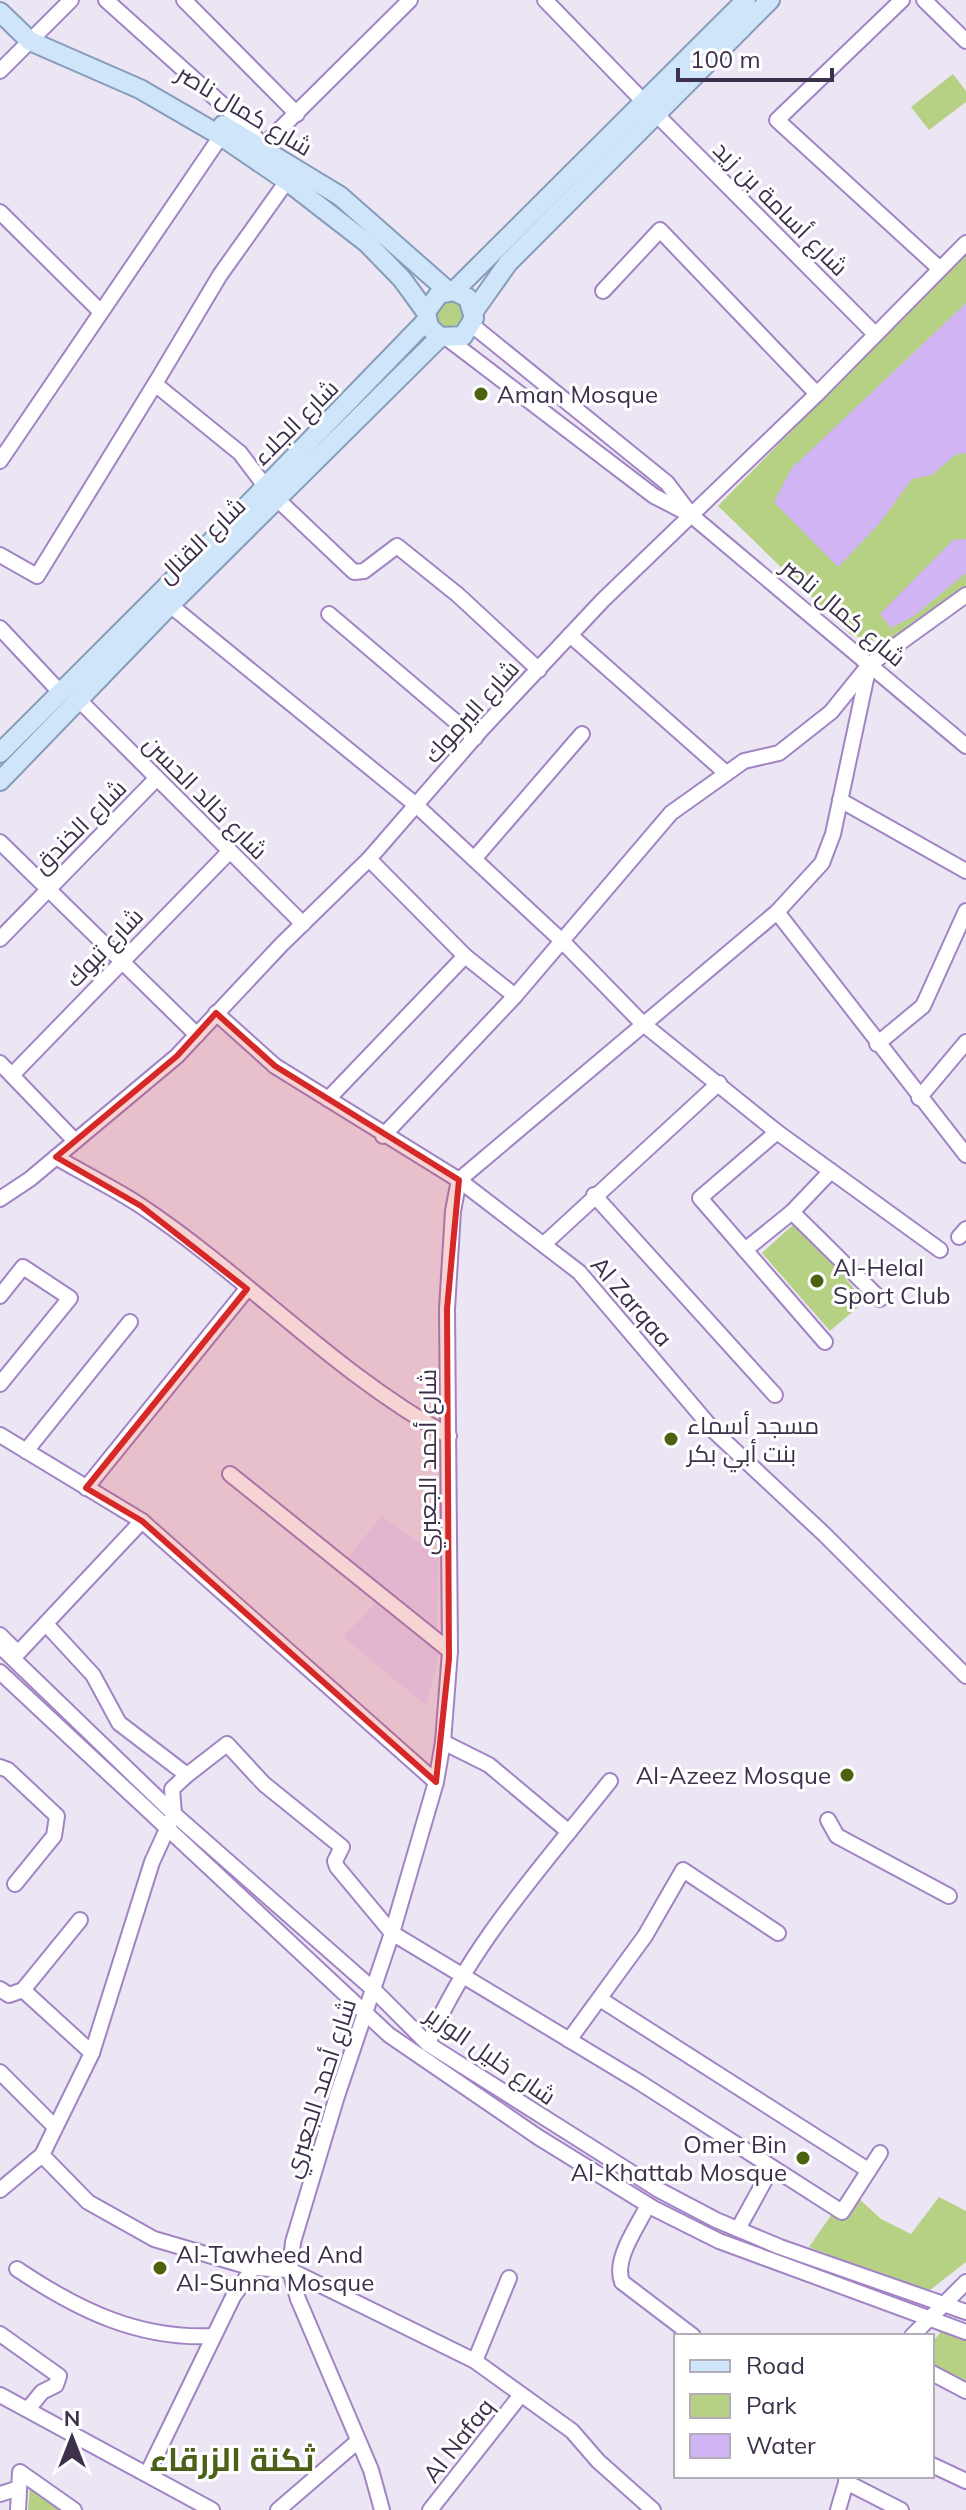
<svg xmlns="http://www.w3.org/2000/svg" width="966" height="2510" font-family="Mulish,Cairo,sans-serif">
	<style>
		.built { fill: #e6d9f8 }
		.green { fill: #b6d184 }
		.water { fill: #d0b4f4 }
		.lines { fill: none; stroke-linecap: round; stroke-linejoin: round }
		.minor-casing { stroke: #a284c5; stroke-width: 18 }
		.major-casing { stroke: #879bba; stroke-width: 22 }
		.minor { stroke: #fff; stroke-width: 14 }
		.major { stroke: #cfe6fa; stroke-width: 18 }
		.marked { fill: #d62828; fill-opacity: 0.2; stroke: #d62828; stroke-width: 6; stroke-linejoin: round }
		.poi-dot { fill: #4b620e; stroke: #fff; stroke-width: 3 }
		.labels { text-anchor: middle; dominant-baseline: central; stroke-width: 6; stroke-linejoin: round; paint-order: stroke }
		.street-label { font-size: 24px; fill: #3c304b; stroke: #fff }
		.poi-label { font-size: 24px; fill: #3c304b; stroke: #fff; text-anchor: start }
		.district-label { font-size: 32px; font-weight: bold; fill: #4b6018; stroke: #fff }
	</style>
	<rect width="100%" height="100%" fill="#ece6f4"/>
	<g class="built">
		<polygon points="381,1516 439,1556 437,1639 344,1563"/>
		<polygon points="380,1599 440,1651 426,1705 343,1637"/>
	</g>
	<g class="green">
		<polygon points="953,74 966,91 966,102 929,130 911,107"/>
		<polygon points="966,253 966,586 891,645 851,635 718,506"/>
		<circle cx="450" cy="314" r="13"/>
		<polygon points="796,1222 865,1301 830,1331 762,1253"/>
		<polygon points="855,2195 881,2219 911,2234 939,2197 966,2211 966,2262 930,2290 907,2285 809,2247 832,2214"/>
		<polygon points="943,2329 966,2339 966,2386 932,2370 932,2343"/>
		<polygon points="30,2486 60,2510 28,2510"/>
	</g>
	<g class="water">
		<polygon points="966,303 966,453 955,455 932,475 912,479 879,524 838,567 774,502 791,469"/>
		<polygon points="966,539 966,573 914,616 891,628 880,614 953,540"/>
	</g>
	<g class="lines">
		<defs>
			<g id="minor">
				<polyline points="106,0 243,123 263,146 410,0"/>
				<polyline points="184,0 297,114"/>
				<polyline points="545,0 644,102"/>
				<polyline points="902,0 777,120 940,269"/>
				<polyline points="924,0 966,41"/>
				<polyline points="0,71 71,0"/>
				<polyline points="656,114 874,333"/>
				<polyline points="0,212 100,311"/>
				<polyline points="603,291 660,230 817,394"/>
				<polyline points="472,325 667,483 689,512"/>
				<polyline points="448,339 654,496 691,515 966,746"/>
				<polyline points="0,461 221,136"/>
				<polyline points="265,486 240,453 155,384 220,275 287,181"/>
				<polyline points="277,499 354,572 364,571 397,546 458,595 539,670"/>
				<polyline points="0,555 37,576 155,384"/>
				<polyline points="170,605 416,805 563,942 642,1023 777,1132 940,1250"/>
				<polyline points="329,614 475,738"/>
				<polyline points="0,628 59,691"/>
				<polyline points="570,635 726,773"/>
				<polyline points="79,700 303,924"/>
				<polyline points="840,800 966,871"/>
				<polyline points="0,842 197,1035"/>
				<polyline points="369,859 465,956 515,996"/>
				<polyline points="474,859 582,734"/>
				<polyline points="777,912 966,1155"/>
				<polyline points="0,939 156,779"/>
				<polyline points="216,1013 275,1066 459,1180 579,1272 715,1432 825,1535 966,1676"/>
				<polyline points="877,1044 923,1006 966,911"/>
				<polyline points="0,1063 75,1141"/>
				<polyline points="12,1075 229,852"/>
				<polyline points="919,1098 966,1042"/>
				<polyline points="328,1099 465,956"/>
				<polyline points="777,1132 700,1198 825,1342"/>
				<polyline points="383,1136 515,996 671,813 744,761 779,753 831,712 869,665 966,595"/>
				<path d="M56,1157C84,1174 114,1188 141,1206C249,1278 333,1372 449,1436"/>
				<polyline points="594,1195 775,1395"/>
				<polyline points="0,1199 30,1179 177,1056 281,945 369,859 481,730 603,600 817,394 966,243"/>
				<polyline points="792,1212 880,1299"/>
				<polyline points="959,1237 966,1229"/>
				<polyline points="544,1244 719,1083"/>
				<polyline points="745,1250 792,1212 831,1171"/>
				<polyline points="0,1296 23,1267 70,1298 0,1384"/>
				<polyline points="0,1435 142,1521 436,1782"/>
				<polyline points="26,1451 130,1322"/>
				<polyline points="230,1474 450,1651"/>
				<polyline points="86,1488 247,1289"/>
				<polyline points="46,1624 93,1675 119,1723 187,1775 227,1744 264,1784 342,1847 335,1861 337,1867 392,1933 639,2082 842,2212 880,2153"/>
				<polyline points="0,1635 18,1653 142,1521"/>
				<polyline points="0,1646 174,1814 374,1990 428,2044 659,2190 716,2220 780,2247 966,2312"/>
				<polyline points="0,1672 389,2035 538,2137 653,2208 719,2241 966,2332"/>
				<polyline points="443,1742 489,1765 569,1832"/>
				<polyline points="0,1767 8,1770 57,1816 54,1836 15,1884"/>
				<polyline points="828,1820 837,1836 949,1896"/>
				<polyline points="0,1989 9,1995 23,1990 80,1920"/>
				<polyline points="600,1999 868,2170"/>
				<polyline points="569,2040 645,1936 683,1870 778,1933"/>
				<path d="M428,2044C467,1948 546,1862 610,1781"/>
				<polyline points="92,2053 152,1862 174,1814 172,1789 187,1775"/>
				<polyline points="0,2072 55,2127"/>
				<polyline points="42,2155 88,2202 154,2239 253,2268 290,2270 475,2361 572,2431 598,2461 653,2510"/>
				<polyline points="0,2190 42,2155 92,2053 23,1990"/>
				<path d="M648,2205C638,2226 613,2259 622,2282L693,2336"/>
				<polyline points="738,2229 771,2169"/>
				<path d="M17,2269C78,2310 139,2340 214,2336"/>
				<polyline points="0,2334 59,2376 56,2385 42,2392 29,2408"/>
				<polyline points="912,2336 966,2282"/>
				<polyline points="475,2361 509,2278"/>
				<polyline points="932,2373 966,2391"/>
				<polyline points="0,2395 212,2510"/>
				<polyline points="932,2465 966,2481"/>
				<polyline points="148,2472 233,2297 253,2268"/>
				<polyline points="846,2482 901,2510"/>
				<polyline points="0,2494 19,2488"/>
				<polyline points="18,2510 20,2472 74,2510"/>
				<polyline points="278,2510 358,2441"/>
				<polyline points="382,2510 371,2470 298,2299 290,2270 293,2242 337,2096 392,1933 436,1782 443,1742 450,1651 447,1309 453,1211 459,1180 777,912 822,863 833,834 869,665"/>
				<polyline points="430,2510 520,2396"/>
				<polyline points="838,2510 848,2476"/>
			</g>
			<g id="major">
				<polyline points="0,12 30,41 140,89 221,136 287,181 367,243 402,279 426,312 429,327 440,337 463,336 474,318 468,298 454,291 439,294 426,312"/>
				<polyline points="223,125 340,196 448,291"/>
				<polyline points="454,291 746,0"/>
				<polyline points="474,311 508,263 770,0"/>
				<polyline points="0,753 238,515 427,320"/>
				<polyline points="0,781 170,605 440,337"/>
			</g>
		</defs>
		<use href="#minor" class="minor-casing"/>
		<use href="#major" class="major-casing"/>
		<use href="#minor" class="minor"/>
		<use href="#major" class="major"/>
	</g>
	<path class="marked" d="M216,1013L275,1066L459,1180L447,1309L449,1659L436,1782L142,1521L86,1488L247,1289L141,1206L56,1157L177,1056Z"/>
	<g class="poi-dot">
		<circle cx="481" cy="394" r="8"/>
		<circle cx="817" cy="1281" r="8"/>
		<circle cx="671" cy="1439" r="8"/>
		<circle cx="847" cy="1775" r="8"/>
		<circle cx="803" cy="2158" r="8"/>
		<circle cx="160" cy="2268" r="8"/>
	</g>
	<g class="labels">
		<g class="street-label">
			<text transform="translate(245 110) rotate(31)">شارع كمال ناصر</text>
			<text transform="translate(781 208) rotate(45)">شارع أسامة بن زيد</text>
			<text transform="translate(295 422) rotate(-45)">شارع الجلاء</text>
			<text transform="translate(201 540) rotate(-44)">شارع القنال</text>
			<text transform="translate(844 612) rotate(40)">شارع كمال ناصر</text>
			<text transform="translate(471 711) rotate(-48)">شارع اليرموك</text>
			<text transform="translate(206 797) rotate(45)">شارع خالد الحسن</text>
			<text transform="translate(79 826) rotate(-45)">شارع الخندق</text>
			<text transform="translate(104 947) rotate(-46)">شارع تبوك</text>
			<text transform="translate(632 1301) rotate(49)">Al Zarqaa</text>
			<text transform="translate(427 1462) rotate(-90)">شارع أحمد الجعبري</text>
			<text transform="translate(491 2055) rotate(35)">شارع خليل الوزير</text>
			<text transform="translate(319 2088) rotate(-72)">شارع أحمد الجعبري</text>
			<text transform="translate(458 2440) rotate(-52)">Al Nafaq</text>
		</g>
		<g class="poi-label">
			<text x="497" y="394">Aman Mosque</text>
			<text x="833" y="1267">Al-Helal<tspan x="833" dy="28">Sport Club</tspan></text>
			<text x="687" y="1425">مسجد أسماء<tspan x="687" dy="28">بنت أبي بكر</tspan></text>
			<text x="831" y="1775" text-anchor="end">Al-Azeez Mosque</text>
			<text x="787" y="2144" text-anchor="end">Omer Bin<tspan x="787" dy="28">Al-Khattab Mosque</tspan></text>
			<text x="176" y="2254">Al-Tawheed And<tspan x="176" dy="28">Al-Sunna Mosque</tspan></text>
		</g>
		<g class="district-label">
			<text x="232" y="2459">ثكنة الزرقاء</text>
		</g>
	</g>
	<rect x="674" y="2334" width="260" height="144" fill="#ffffff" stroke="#b1acb7" stroke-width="2"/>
	<rect x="690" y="2360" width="40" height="12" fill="#cfe6fa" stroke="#b1acb7" stroke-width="2"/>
	<text x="746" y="2374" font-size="24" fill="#3c304b">Road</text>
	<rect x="690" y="2394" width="40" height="24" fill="#b6d184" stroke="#b1acb7" stroke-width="2"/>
	<text x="746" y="2414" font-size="24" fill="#3c304b">Park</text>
	<rect x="690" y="2434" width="40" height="24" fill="#d0b4f4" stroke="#b1acb7" stroke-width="2"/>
	<text x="746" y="2454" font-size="24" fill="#3c304b">Water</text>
	<g transform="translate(72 2438)" stroke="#ffffff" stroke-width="6" paint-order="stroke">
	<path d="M0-6L14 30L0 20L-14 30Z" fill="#3c304b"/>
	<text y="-12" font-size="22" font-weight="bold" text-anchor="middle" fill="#3c304b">N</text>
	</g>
	<path d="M678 68v12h154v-12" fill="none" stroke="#3c304b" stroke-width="4"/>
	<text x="690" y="68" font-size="24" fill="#3c304b" stroke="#ffffff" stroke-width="6" paint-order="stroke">100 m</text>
</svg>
